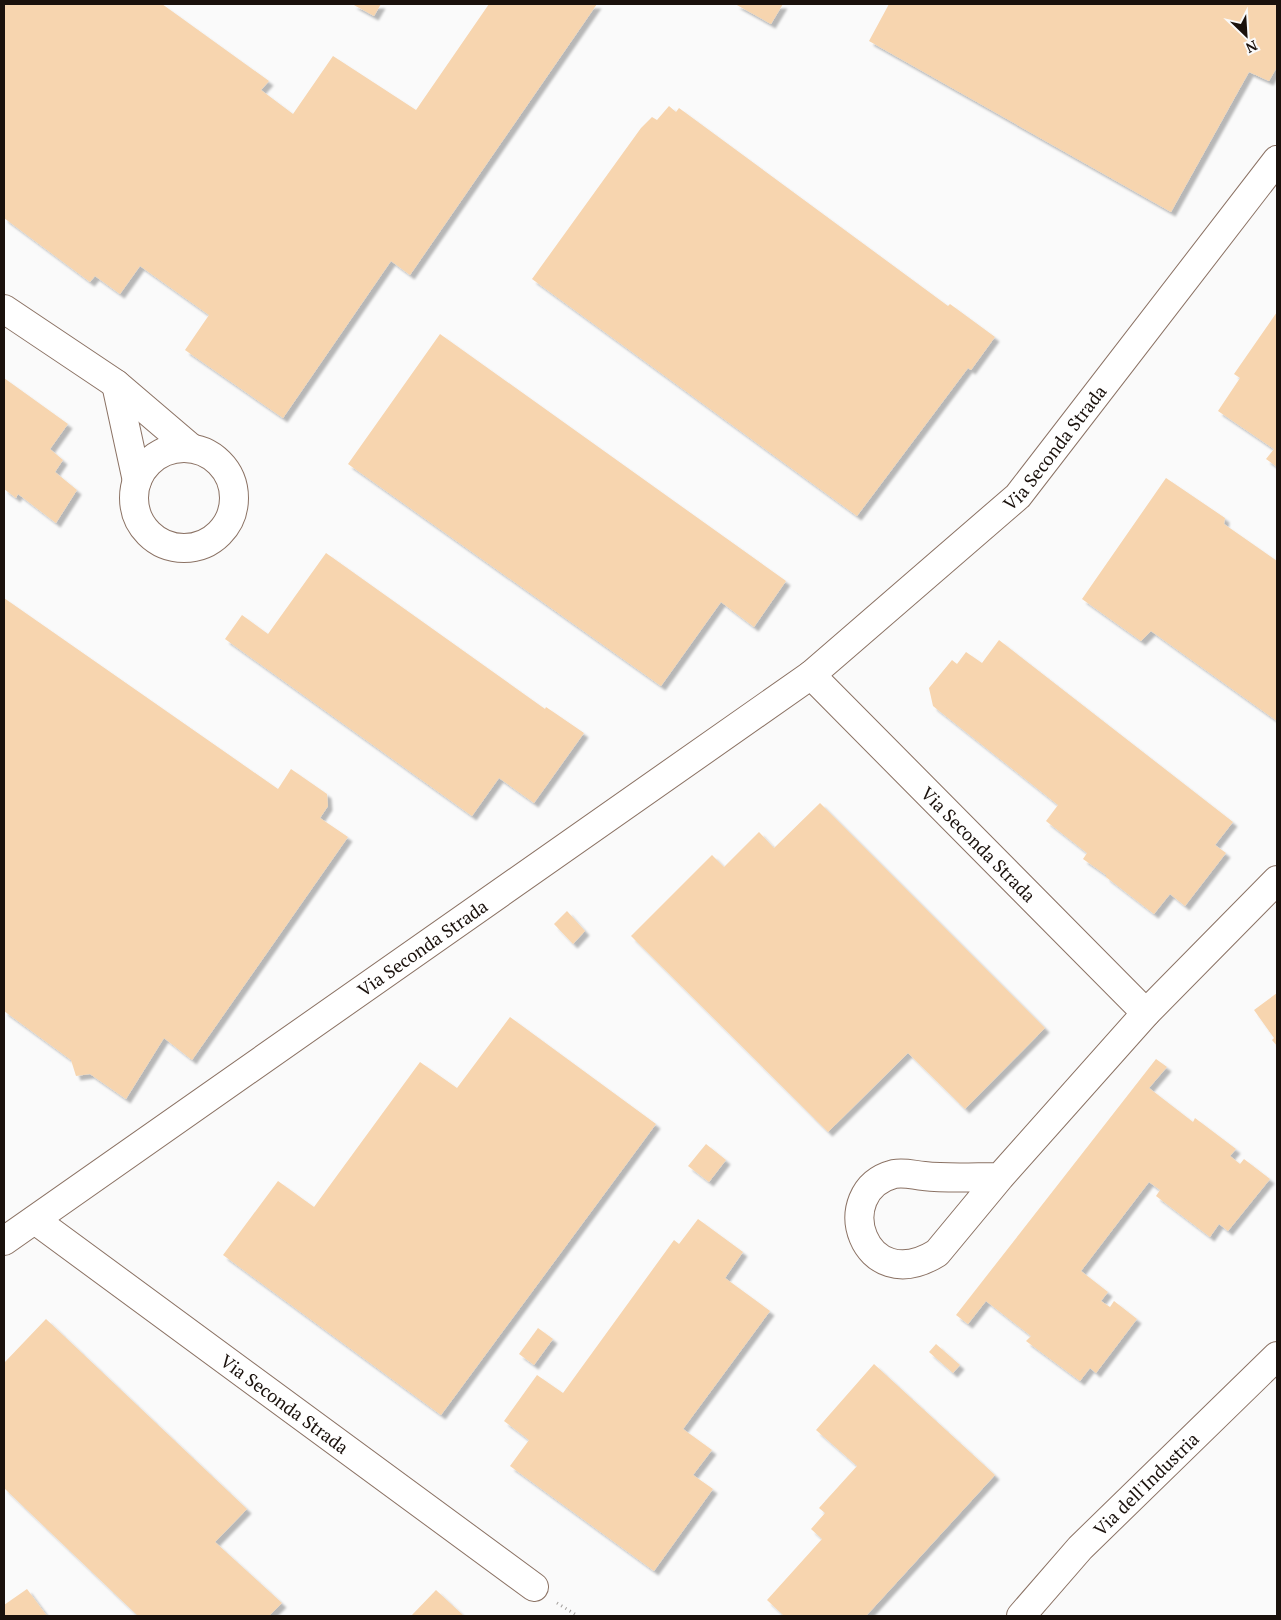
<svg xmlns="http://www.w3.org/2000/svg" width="1281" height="1620" font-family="'PT Serif',serif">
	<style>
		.building { fill: #f7d5af; filter: url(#shadow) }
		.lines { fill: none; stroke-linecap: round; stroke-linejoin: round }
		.minor-casing { stroke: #8b7264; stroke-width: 30 }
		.secondary-casing { stroke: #8b7264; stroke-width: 30 }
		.path { stroke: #a09d9b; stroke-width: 3; stroke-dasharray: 1 4; stroke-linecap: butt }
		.minor { stroke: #fff; stroke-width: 28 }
		.secondary { stroke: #fff; stroke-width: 28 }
		.labels { text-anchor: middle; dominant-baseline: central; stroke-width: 4.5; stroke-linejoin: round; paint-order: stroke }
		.street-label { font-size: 18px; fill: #1a110c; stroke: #fafafa }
	</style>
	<defs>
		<filter id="shadow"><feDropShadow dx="4.5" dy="4.5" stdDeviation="1" flood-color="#0004"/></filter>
	</defs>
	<rect width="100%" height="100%" fill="#fafafa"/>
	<g class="building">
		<polygon points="4,4 162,4 269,81 261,90 293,114 333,56 416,110 489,4 597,4 410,275 391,261 283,418 185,350 209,315 140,266 120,294 95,276 90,282 4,218"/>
		<polygon points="352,4 381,4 374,16"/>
		<polygon points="735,4 783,4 771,24"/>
		<polygon points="889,4 1277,4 1277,67 1269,81 1249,72 1171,212 869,41"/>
		<polygon points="669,106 676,112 679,108 948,306 950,304 995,337 971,370 968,368 857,516 532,279 641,128 652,117 657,120"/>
		<polygon points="1277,312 1277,467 1266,459 1274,449 1218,411 1240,378 1234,374"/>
		<polygon points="440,334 786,581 754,627 721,602 661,686 348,464"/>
		<polygon points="4,378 68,424 50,449 63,460 55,472 77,490 56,523 18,494 16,498 4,489"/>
		<polygon points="1166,478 1225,518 1224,524 1277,561 1277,721 1151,631 1141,641 1082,599"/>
		<polygon points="326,553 545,709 546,707 584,733 534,803 499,778 472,816 225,639 242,615 268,634"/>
		<polygon points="4,598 278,789 291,769 327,794 328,806 320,818 348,837 192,1060 164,1038 126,1099 90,1074 76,1076 71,1060 4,1011"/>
		<polygon points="999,640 1233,822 1215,845 1226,853 1185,906 1170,894 1154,914 1106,877 1106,875 1083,859 1087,853 1046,821 1058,805 933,706 929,688 952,660 957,664 966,652 982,663"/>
		<polygon points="820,803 1045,1028 965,1109 908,1053 828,1132 631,936 712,855 724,867 759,832 774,848"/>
		<polygon points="567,911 585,931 573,944 554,924"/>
		<polygon points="1277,993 1277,1046 1272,1040 1274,1038 1254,1010"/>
		<polygon points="510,1017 656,1124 441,1415 223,1255 278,1181 314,1207 420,1062 457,1088"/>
		<polygon points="1156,1059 1167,1067 1149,1088 1193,1122 1195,1118 1236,1149 1230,1156 1240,1164 1244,1159 1270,1179 1228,1231 1219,1224 1210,1237 1156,1196 1160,1190 1149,1182 1081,1271 1108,1292 1101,1301 1110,1307 1114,1301 1137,1319 1096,1373 1090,1368 1080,1381 1026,1341 1031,1336 986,1301 968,1324 956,1315"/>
		<polygon points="706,1144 726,1160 709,1182 688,1166"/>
		<polygon points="698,1219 743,1252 725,1278 770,1311 683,1429 712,1450 693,1475 713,1489 654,1571 510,1466 529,1440 504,1421 537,1375 563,1393 674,1240 679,1244"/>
		<polygon points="46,1319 247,1509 215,1542 282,1603 269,1616 138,1616 4,1488 4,1363"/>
		<polygon points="538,1328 553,1339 534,1365 519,1354"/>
		<polygon points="936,1344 960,1365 953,1373 929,1352"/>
		<polygon points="874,1364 995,1475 866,1616 784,1616 767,1600 822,1539 811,1529 825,1513 819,1508 857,1466 816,1430"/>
		<polygon points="27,1589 47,1616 4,1616 4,1605"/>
		<polygon points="436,1590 464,1616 411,1616"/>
	</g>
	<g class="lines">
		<defs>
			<g id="minor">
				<polyline points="4,309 116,384 191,448"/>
				<polyline points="116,384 137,481"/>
				<circle cx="184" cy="498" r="50"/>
				<path id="s1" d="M811,675L1146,1013L1000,1177L937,1253C863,1299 829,1191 894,1174C905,1172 913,1175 924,1176C949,1179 975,1177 1000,1177"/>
				<polyline points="1146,1013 1277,880"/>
				<path id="s2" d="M35,1220L534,1587"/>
				<path id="s3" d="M4,1241L811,675L1018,496L1277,160"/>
			</g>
			<g id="secondary">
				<path id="s4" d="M1021,1616L1080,1548L1277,1356"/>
			</g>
		</defs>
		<use href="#minor" class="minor-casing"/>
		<use href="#secondary" class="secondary-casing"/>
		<polyline class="path" points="557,1603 578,1616"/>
		<use href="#minor" class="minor"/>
		<use href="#secondary" class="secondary"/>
	</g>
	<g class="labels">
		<g class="street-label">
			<text stroke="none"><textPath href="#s3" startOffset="1320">Via Seconda Strada</textPath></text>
			<text stroke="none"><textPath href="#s1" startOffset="238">Via Seconda Strada</textPath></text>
			<text stroke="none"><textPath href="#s3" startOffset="511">Via Seconda Strada</textPath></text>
			<text stroke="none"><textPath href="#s2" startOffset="310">Via Seconda Strada</textPath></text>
			<text stroke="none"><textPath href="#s4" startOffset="182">Via dell'Industria</textPath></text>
		</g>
	</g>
	<rect width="1281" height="1620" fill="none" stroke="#1a110c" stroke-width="10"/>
	<g transform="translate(1246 35) rotate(155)" stroke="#fafafa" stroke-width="4" paint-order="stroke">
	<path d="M0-4L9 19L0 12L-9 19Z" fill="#1a110c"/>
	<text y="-8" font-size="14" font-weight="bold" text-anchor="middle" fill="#1a110c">N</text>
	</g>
</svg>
